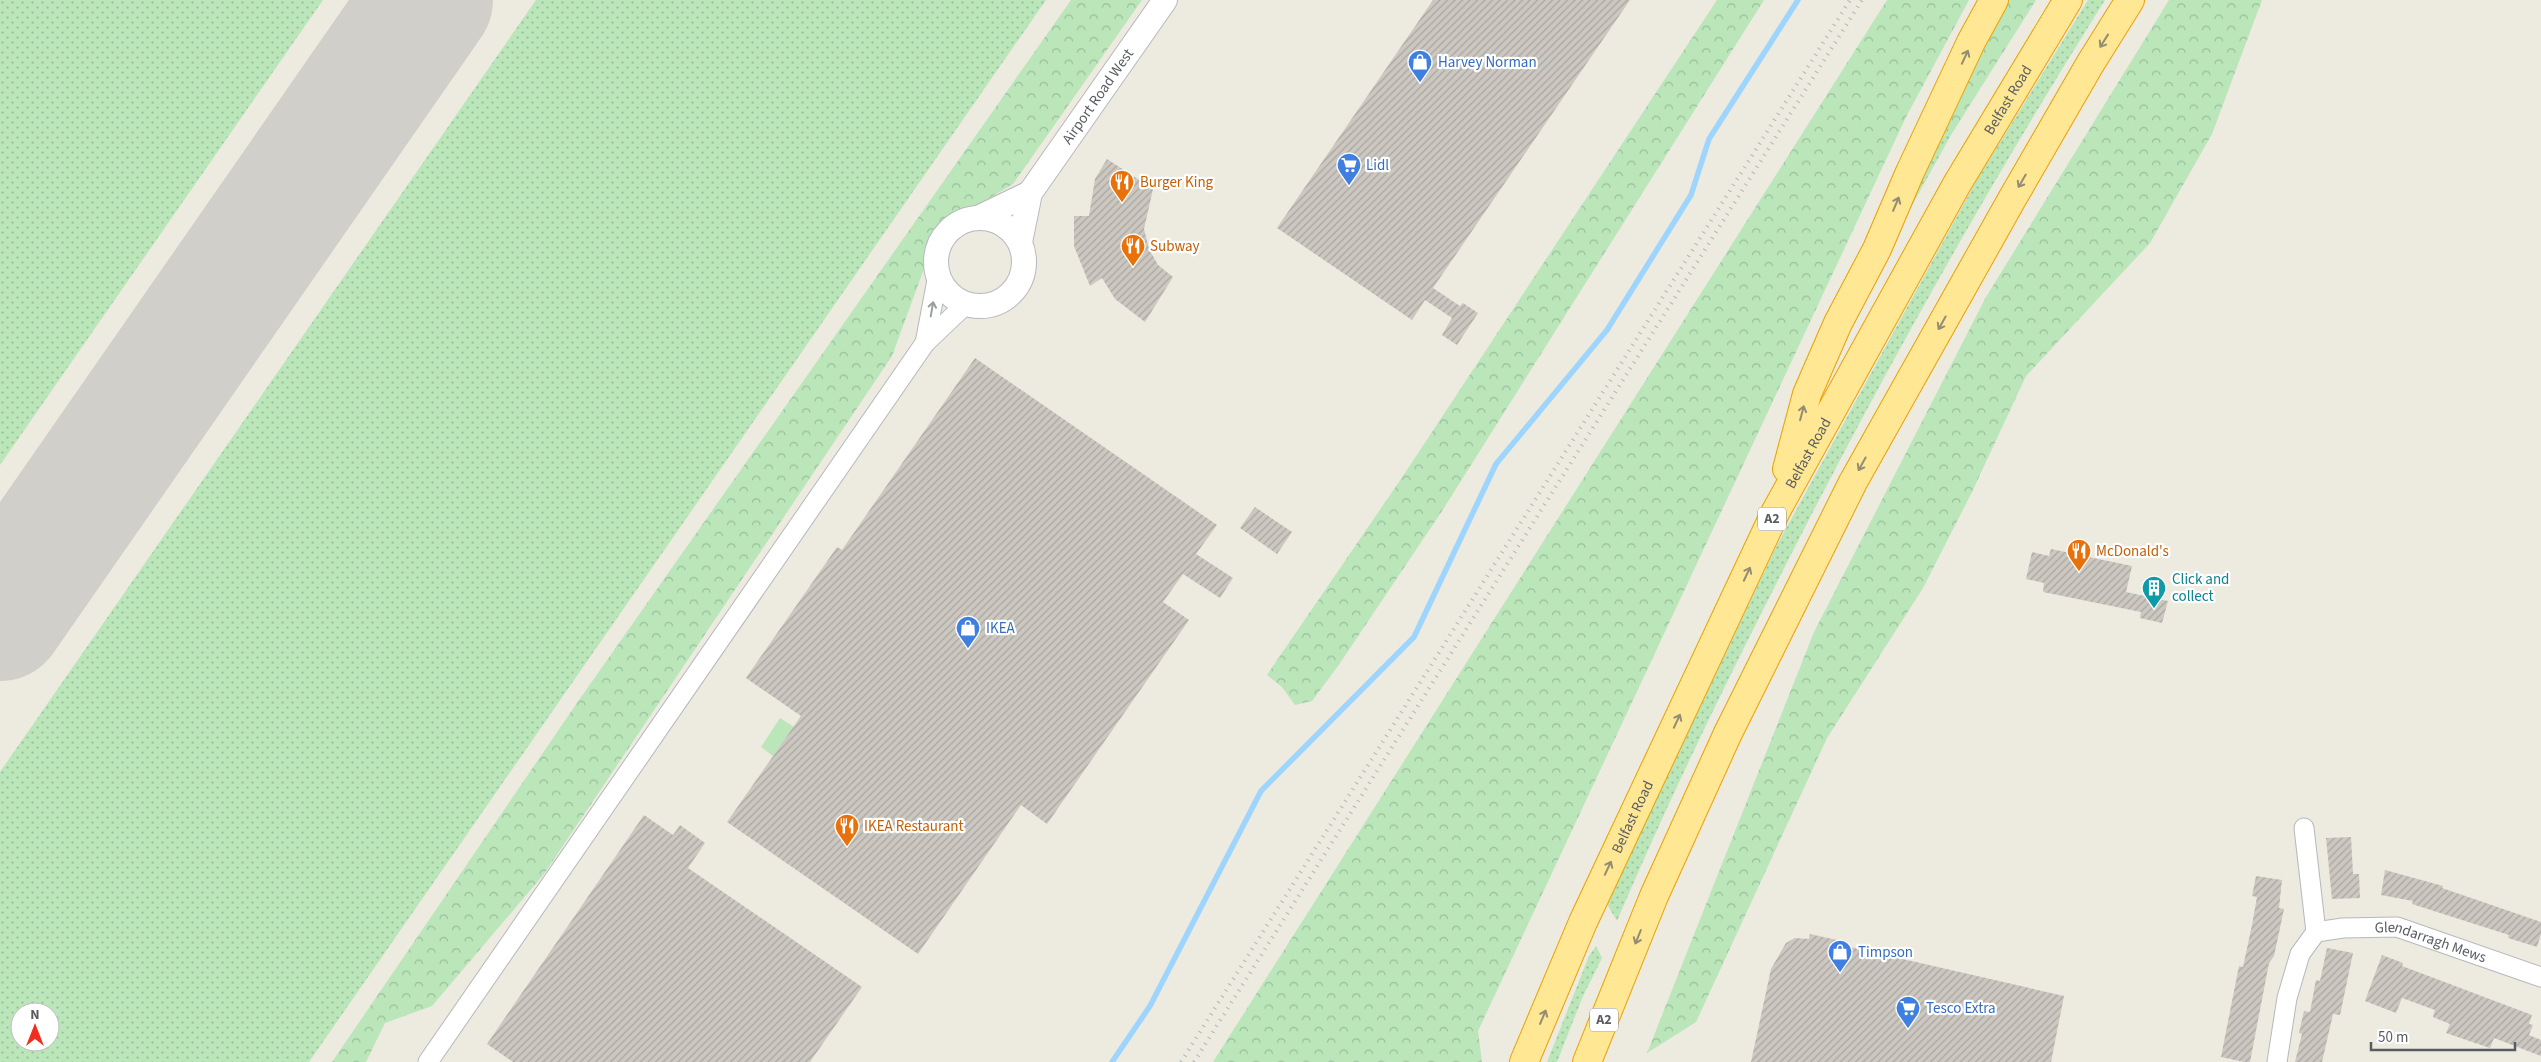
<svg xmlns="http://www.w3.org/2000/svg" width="2541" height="1062" font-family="'Source Sans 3',sans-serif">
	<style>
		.grass { fill: url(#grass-dots); fill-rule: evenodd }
		.forest { fill: url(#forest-crowns) }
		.green { fill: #bae6ba }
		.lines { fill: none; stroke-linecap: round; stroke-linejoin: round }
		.stream { stroke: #9dd5ff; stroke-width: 5.5 }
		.runway { stroke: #d0cfca; stroke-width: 130 }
		.building { fill: url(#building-hatch) }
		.minor-casing { stroke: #b5b8bd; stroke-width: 21 }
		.tertiary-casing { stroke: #b5b8bd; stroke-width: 26 }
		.trunk-casing { stroke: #eca000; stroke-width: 30 }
		.minor { stroke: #fff; stroke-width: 19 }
		.tertiary { stroke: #fff; stroke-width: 24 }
		.trunk { stroke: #ffe793; stroke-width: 28 }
		.rail { stroke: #b3b4b5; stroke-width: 4; stroke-dasharray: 1 6; stroke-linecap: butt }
		.oneway { stroke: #928d73 }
		.oneway2 { stroke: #9b9ea1 }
		.labels { text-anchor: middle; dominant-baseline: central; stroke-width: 4.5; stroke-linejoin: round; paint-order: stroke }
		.shield { fill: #fff; stroke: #8a8e91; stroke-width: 1 }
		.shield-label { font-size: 14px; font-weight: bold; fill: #585d62 }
		.shop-label { font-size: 15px; fill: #366cbe; stroke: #fff; text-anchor: start }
		.street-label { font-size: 15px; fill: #585d62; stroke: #fff }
		.food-label { font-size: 15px; fill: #c56008; stroke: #fff; text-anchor: start }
		.culture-label { font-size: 15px; fill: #0d838f; stroke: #fff; text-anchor: start }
	</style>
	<defs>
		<pattern id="grass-dots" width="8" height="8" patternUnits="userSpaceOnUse" patternTransform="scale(1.25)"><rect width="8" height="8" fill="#bae6ba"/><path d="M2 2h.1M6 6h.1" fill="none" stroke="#9abe9b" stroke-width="1.8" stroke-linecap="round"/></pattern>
		<pattern id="forest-crowns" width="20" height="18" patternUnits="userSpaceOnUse" patternTransform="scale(1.25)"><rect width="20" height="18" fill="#bae6ba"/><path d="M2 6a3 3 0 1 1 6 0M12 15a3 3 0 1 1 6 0" fill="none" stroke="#9abe9b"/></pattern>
		<pattern id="building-hatch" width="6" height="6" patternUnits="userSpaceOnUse" patternTransform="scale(1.25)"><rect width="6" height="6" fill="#ccc8c1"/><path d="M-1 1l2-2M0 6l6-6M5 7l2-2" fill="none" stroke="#a8a6a0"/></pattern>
	</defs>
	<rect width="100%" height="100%" fill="#edeadf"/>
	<g class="grass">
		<polygon points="0,0 323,0 0,465"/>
		<path d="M536,0H1046L309,1062H0V772ZM20,1012H50V1042H20Z"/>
		<path d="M2088,0H2105C1981,197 1868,400 1764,608C1712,711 1662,815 1617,921L1607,904L1777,545L1978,178Z"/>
		<polygon points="1951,135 1905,218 1937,136"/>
		<polygon points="1596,946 1602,958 1583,996 1557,1062 1547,1062 1589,956"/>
	</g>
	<g class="forest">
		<polygon points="1071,0 1142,0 1013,184 958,217 936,236 892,356 544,874 432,1006 385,1023 366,1062 332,1062 579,700"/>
		<polygon points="1717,0 1764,0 1442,511 1338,666 1312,701 1295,705 1282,687 1267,675 1403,476"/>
		<polygon points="1887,0 1969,0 1906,117 1478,1031 1482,1062 1213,1062"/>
		<polygon points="2007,0 2036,0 1951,135 1937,136"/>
		<polygon points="2169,0 2262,0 2212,134 2150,243 2026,376 1971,494 1923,588 1827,738 1696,1022 1647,1053 1814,632 1986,297"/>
	</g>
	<polygon class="green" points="780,718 794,727 773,756 761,747"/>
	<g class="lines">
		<polyline class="stream" points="1112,1062 1150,1006 1261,791 1414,637 1496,464 1607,330 1691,195 1709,139 1798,0"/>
		<polyline class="runway" points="0,616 428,0"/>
	</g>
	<g class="building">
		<polygon points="1433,0 1630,0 1433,288 1460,306 1463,303 1478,313 1457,345 1442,335 1452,318 1425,300 1412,320 1277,228"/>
		<polygon points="1107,159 1153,189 1144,229 1149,249 1158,265 1173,277 1145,322 1115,299 1102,278 1090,286 1074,246 1074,216 1089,216 1095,179"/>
		<polygon points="975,358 1217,525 1196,554 1233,578 1220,598 1183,574 1163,602 1189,620 1047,824 1021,805 918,954 727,822 801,716 746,678 837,547 842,550"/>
		<polygon points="1255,507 1292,532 1277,554 1240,528"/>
		<polygon points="2051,549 2132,566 2126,592 2168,601 2162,623 2140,618 2141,612 2043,592 2044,583 2026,579 2032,552 2049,556"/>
		<polygon points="644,815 673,835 680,825 705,843 688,868 862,987 810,1062 513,1062 487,1044"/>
		<polygon points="2351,837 2353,874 2359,874 2360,898 2332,899 2326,838"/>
		<polygon points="2385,870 2443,886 2442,888 2541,922 2541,934 2537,947 2508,938 2509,935 2412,904 2413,901 2381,895"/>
		<polygon points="2256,876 2282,880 2279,908 2284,909 2274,956 2269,963 2250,1062 2244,1062 2221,1057 2239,966 2243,967 2252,925 2257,897 2252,896"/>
		<polygon points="1810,934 1846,942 1846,946 2064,996 2051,1062 1751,1062 1771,969 1786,943 1795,938 1809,939"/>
		<polygon points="2327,948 2353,953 2340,1015 2333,1014 2322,1062 2295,1062 2302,1034 2299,1033 2304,1011 2310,1012 2316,980 2320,981"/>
		<polygon points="2382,955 2403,963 2402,966 2532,1015 2529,1024 2533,1025 2529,1035 2541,1040 2541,1056 2494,1038 2490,1048 2446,1033 2450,1024 2433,1017 2435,1010 2402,998 2396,1013 2365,1001"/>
	</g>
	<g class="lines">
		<defs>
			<g id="minor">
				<polyline points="925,343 938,275"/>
				<polyline points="2304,828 2316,932"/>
				<polyline points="428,1062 925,343 966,304"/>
				<path id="s1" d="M2277,1062L2287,998L2300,954L2316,932L2343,928L2397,927L2541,977"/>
			</g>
			<g id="tertiary">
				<polyline points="978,218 1030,193"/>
				<circle cx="980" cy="262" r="44"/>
				<path id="s2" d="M1020,242L1030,193L1165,0"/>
			</g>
			<g id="trunk">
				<polyline points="1787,469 1807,394 1838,323 1877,249 1910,172 1971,42 1994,0"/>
				<path id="s3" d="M1524,1062L1583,922L1776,511L1957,184L2068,0"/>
				<polyline points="1587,1062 1654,896 1728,733 1853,482 2012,199 2090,64 2130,0"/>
			</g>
		</defs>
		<use href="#minor" class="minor-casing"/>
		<use href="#tertiary" class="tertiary-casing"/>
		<use href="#trunk" class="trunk-casing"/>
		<use href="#minor" class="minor"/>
		<use href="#tertiary" class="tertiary"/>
		<use href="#trunk" class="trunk"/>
		<g class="rail">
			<polyline points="1181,1062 1850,0"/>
			<polyline points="1194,1062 1862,0"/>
		</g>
	</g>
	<defs><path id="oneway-shaft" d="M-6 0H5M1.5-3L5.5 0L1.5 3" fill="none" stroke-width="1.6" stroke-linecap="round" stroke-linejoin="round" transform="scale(1.25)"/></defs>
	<g class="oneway">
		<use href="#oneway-shaft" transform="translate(2104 41) rotate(122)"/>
		<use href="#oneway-shaft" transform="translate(1965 57) rotate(-65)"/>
		<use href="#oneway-shaft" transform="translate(2022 181) rotate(120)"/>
		<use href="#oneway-shaft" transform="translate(1896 204) rotate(-67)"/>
		<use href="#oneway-shaft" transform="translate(1942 323) rotate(119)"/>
		<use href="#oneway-shaft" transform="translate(1802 413) rotate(-75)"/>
		<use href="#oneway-shaft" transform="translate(1862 464) rotate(119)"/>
		<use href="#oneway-shaft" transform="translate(1747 574) rotate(-65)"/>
		<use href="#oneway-shaft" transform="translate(1677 721) rotate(-65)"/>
		<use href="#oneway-shaft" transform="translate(1608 868) rotate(-65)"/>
		<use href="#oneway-shaft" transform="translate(1638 937) rotate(112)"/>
		<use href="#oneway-shaft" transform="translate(1543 1017) rotate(-67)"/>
	</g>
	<use class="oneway2" href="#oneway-shaft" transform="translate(932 309) rotate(-80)"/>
	<defs>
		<symbol id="shop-pin" viewBox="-11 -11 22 30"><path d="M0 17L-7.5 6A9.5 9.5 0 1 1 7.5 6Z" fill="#3f7fe0" stroke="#fff"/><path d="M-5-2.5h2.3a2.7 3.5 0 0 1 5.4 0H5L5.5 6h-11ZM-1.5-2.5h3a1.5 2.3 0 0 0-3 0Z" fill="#fff"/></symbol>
		<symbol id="supermarket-pin" viewBox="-11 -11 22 30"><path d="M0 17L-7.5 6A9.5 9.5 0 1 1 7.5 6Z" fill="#3f7fe0" stroke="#fff"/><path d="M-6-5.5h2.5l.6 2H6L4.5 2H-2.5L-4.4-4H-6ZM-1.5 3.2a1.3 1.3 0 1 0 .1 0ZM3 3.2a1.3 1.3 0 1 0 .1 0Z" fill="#fff"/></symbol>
		<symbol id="restaurant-pin" viewBox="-11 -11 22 30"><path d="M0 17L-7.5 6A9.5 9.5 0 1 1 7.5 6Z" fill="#e8710a" stroke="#fff"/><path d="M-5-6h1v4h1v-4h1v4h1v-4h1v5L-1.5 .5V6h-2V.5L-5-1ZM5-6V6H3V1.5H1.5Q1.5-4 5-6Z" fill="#fff"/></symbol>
		<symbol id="building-pin" viewBox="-11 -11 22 30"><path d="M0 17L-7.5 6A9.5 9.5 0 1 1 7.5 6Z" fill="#0f9aa8" stroke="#fff"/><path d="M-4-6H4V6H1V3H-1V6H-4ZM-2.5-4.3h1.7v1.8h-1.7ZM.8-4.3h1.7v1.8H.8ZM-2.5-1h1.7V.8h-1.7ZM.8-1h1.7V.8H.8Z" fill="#fff"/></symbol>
	</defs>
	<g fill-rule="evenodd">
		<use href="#shop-pin" x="1406" y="48" width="28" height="38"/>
		<use href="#supermarket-pin" x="1335" y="151" width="28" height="38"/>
		<use href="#restaurant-pin" x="1108" y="168" width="28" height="38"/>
		<use href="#restaurant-pin" x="1119" y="232" width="28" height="38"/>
		<use href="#restaurant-pin" x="2065" y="537" width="28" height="38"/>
		<use href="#building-pin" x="2140" y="574" width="28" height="38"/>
		<use href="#shop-pin" x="954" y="614" width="28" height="38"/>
		<use href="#restaurant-pin" x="833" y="812" width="28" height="38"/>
		<use href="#shop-pin" x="1826" y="938" width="28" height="38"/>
		<use href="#supermarket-pin" x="1894" y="994" width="28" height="38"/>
	</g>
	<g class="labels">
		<g class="shield">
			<rect x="1758" y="507.5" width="28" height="23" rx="4"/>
			<rect x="1590" y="1008.5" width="28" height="23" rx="4"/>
		</g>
		<g class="shield-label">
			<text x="1772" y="519">A2</text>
			<text x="1604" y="1020">A2</text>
		</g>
		<g class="shop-label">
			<text x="1438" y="62">Harvey Norman</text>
			<text x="1366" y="165">Lidl</text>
			<text x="986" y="628">IKEA</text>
			<text x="1858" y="952">Timpson</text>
			<text x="1926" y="1008">Tesco Extra</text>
		</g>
		<g class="street-label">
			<text stroke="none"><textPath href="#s2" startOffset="168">Airport Road West</textPath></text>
			<text stroke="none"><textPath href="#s3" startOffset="1078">Belfast Road</textPath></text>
			<text stroke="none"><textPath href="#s3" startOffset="672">Belfast Road</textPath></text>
			<text stroke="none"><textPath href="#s3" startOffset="268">Belfast Road</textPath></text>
			<text stroke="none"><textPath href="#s1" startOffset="255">Glendarragh Mews</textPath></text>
		</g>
		<g class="food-label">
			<text x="1140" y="182">Burger King</text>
			<text x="1150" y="246">Subway</text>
			<text x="2096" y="551">McDonald's</text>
			<text x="864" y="826">IKEA Restaurant</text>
		</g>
		<g class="culture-label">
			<text x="2172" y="579">Click and<tspan x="2172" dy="17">collect</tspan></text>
		</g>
	</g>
	<g transform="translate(35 1027)"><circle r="24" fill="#ffffff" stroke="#bcbec0"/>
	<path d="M0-4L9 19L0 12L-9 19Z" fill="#f22e20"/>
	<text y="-8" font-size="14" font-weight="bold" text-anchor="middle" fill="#585d62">N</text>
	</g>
	<path d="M2371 1042v8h144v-8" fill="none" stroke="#585d62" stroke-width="2.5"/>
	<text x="2378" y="1042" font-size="15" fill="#585d62" stroke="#ffffff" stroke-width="4" paint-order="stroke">50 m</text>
</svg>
